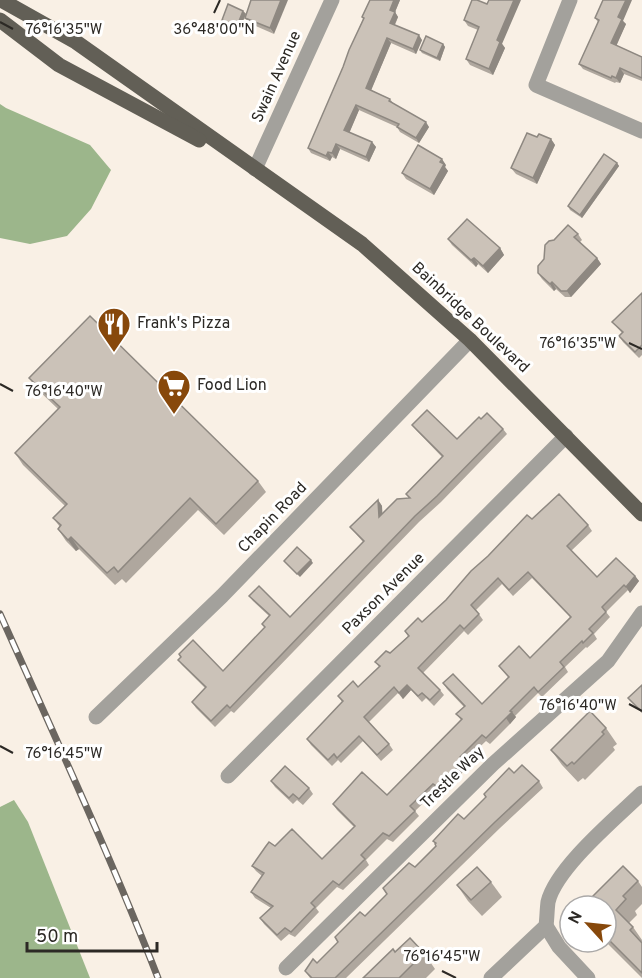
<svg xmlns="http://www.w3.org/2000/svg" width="642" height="978" font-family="Overpass,sans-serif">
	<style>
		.forest { fill: #9cb68b }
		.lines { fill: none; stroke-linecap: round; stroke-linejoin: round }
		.minor { stroke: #a3a19c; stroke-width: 15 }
		.primary { stroke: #625f56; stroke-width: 15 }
		.rail-casing { stroke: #6b6660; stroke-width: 7 }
		.rail { stroke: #fff; stroke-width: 4.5; stroke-dasharray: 14; stroke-linecap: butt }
		.wall { fill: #afa79e }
		.shaded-wall { fill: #8e8881 }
		.building { fill: #cbc2b8; stroke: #8e8881; stroke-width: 1.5 }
		.ticks { fill: none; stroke: #2c2925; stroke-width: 2 }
		.labels { text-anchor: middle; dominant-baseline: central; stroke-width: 6; stroke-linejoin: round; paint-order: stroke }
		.street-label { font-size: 16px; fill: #2c2925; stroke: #fff }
		.poi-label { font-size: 16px; fill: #2c2925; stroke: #fff; text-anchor: start }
		.ticks-label { font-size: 15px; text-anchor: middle; fill: #2c2925; stroke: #fff; stroke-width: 6; stroke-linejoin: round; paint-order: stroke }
	</style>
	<rect width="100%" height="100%" fill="#f9f0e5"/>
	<g class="forest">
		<polygon points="0,104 6,108 90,145 111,170 91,209 67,236 30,244 0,238"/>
		<polygon points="14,800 28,822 90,978 0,978 0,807"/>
	</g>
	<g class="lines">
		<g class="minor">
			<polyline points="570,0 536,85 642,131"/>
			<polyline points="255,169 332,0"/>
			<polyline points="96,717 222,596 470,340"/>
			<polyline points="228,776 566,436"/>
			<polyline points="546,926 559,947 588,978"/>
			<polyline points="286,968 493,764 608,661 642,613"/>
			<path d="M491,978L546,926C547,918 547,910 548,902C556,868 616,818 642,793"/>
		</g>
		<g class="primary">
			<polyline points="1,0 76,42 362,244 470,340 642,514"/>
			<polyline points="0,20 59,65 199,140"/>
		</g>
		<defs>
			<path id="rail" d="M0,614C54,735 110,855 158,978"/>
		</defs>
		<use href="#rail" class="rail-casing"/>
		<use href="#rail" class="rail"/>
	</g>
	<g class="wall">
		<polygon points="251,0 274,34 249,23 245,18"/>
		<polygon points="370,0 400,0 395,12 398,17 395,25 422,40 416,54 391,43 371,90 390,99 393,103 429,127 419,143 400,132 397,127 359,110 349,133 372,142 376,147 369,162 340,149 336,159 332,157 330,161 311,153 308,148 343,67 363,19 362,17"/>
		<polygon points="472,0 505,48 493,75 470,65 466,59 478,30 468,26 464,20"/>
		<polygon points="243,11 246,14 239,30 224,23 222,20"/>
		<polygon points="595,18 623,21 626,24 616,45 642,57 642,81 624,74 620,83 616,82 615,83 583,69 579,64 598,22"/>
		<polygon points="443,44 445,47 440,61 422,53 420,50"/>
		<polygon points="537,137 551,139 555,145 537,184 516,174 511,168"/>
		<polygon points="617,163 619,166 582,218 570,210 568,206"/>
		<polygon points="446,165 445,167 448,171 434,195 406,179 402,173"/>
		<polygon points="578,234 582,240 580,242 597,258 601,264 571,297 565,297 556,289 554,291 542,279 538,273 544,259"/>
		<polygon points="448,239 500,248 504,255 488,273 478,264 476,267 452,245"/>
		<polygon points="642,293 642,355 639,358 623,342 619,336 622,333 612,322"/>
		<polygon points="29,378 258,481 266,492 224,535 198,510 126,583 122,579 115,585 79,549 76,551 66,541 58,529 60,527 53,518 65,506 23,465 15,453 58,409 37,389"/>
		<polygon points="481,419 503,429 507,434 441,502 419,522 234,713 231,711 215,727 196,708 192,702 205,688 182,665 178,660 181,657 179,654 223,671 265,628 262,624 269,616 253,601 249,596 290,617 363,542 350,527 378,500 382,506 382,514 409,498 406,494 442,457 416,430 412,425 457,439"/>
		<polygon points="532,519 588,525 592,531 571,551 597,577 635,576 639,581 630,593 628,590 606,612 610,617 594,634 597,639 587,648 586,647 565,667 568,672 542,697 538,693 515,716 516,717 510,724 490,744 486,741 464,762 468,767 442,793 437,790 415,811 419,816 393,842 387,839 366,860 369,865 343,890 337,887 316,908 319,912 295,937 289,934 281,941 264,924 260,918 271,908 255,898 251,892 262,876 256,871 252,866 275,846 322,859 354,827 337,810 333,804 387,795 461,720 456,714 464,707 447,689 443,683 482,704 508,677 499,666 530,658 570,617 532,578 513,596 502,584 476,610 483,620 468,635 464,631 423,673 440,690 444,695 434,706 426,698 422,702 411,690 403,699 398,693 369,722 389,744 393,750 381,761 363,741 341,763 338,760 332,766 311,745 307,739 342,702 338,696 358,687 379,667 375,662 390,653 408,636 405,631 422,622"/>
		<polygon points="606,728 617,744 613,747 615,750 585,780 583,778 578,782 562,765 551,750"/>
		<polygon points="514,773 539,781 543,788 500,828 346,978 310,978 305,971 317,963 436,846 433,841 464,819"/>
		<polygon points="271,781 309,788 313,794 303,805 297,800 293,804 275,787"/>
		<polygon points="638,881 642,887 642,904 635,911 637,915 629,923 633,927 642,940 642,978 606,942 606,906 588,906 586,903"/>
		<polygon points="491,882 502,897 482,916 468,901 457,885"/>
		<polygon points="395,952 424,953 435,969 426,978 363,978"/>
	</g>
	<g class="shaded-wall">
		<polygon points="281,0 288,0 274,34 270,28"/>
		<polygon points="394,0 400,0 395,12 398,17 393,28 390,23 390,10"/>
		<polygon points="514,0 521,0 502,44 505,48 493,75 489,69 497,40"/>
		<polygon points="626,0 632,0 623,21 626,24 615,49 611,43 618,17"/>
		<polygon points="243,11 246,14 239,30 237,26"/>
		<polygon points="419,35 422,40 416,54 413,49"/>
		<polygon points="387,38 391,43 370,93 366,88"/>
		<polygon points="443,44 445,47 440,61 437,58"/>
		<polygon points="620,68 624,74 620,83 616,78"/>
		<polygon points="356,105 359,110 348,136 344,130"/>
		<polygon points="426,122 429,127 419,143 416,138"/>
		<polygon points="551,139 555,145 537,184 533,178"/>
		<polygon points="372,142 376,147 369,162 366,157"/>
		<polygon points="336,144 340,149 336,159 332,153"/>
		<polygon points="328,152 332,157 330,161 326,156"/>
		<polygon points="442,159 446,165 445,167 448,171 434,195 430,189"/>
		<polygon points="617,163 619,166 582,218 580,215"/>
		<polygon points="500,248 504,255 488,273 483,266"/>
		<polygon points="474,258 478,264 476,267 471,260"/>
		<polygon points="597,258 601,264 571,297 567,291"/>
		<polygon points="552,282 556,289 554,291 550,284"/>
		<polygon points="378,500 382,506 383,522 379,517"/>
		<polygon points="71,537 79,549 76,551 68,540"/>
		<polygon points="311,560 313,563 300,577 297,574"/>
		<polygon points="635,576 639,581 630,593 626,587"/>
		<polygon points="407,685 411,690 403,699 399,693"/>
		<polygon points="512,712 516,717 510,724 506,718"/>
	</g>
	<g class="building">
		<polygon points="251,0 281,0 270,28 245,18"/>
		<polygon points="370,0 394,0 390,10 395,12 390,23 419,35 413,49 387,38 366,88 390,99 389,101 426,122 416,138 397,127 399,124 356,105 344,130 372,142 366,157 336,144 332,153 328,152 326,156 308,148 343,67 349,50 364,18 362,17"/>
		<polygon points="472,0 477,0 487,4 489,0 514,0 497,40 500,42 489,69 466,59 479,27 464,20"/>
		<polygon points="603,0 626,0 618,17 622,19 611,43 642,57 642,78 620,68 616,78 612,76 611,78 579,64 599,20 595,18"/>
		<polygon points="228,4 243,11 237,26 222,20"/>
		<polygon points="426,36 443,44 437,58 420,50"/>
		<polygon points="527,133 537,137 539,134 551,139 533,178 511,168"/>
		<polygon points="418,145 442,159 440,162 444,164 430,189 402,173"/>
		<polygon points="604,154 617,163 580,215 568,206"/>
		<polygon points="467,219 500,248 483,266 474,258 471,260 448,239"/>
		<polygon points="568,225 578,234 574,237 597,258 567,291 561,291 552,282 550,284 538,273 538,266 544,259 545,245 549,241 554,240"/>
		<polygon points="642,293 642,345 635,352 619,336 623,332 612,322"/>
		<polygon points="90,316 258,481 216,524 190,498 118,572 114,567 107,573 71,537 68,540 58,529 61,525 53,518 67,504 15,453 60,407 29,378"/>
		<polygon points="427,410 457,439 479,417 481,419 487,413 503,429 437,496 415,516 230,708 227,705 211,721 192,702 206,687 178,660 181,657 179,654 193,640 223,671 265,627 262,624 270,615 249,596 259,586 290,617 364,541 350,527 378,500 379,517 397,499 410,498 406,494 443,456 412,425"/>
		<polygon points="559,494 588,525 567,546 597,577 616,558 635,576 626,587 624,585 602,607 606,612 589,629 593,633 583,643 582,641 560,662 564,667 538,692 534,687 510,711 512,712 486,738 482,735 460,757 464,761 438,787 433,784 410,806 415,811 389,836 383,833 361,855 365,859 339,885 333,881 311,903 315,907 291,932 285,928 277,935 260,918 273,906 251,892 264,873 252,866 266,846 269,842 275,846 292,829 322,859 355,826 333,804 362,772 387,795 462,719 456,714 465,706 443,683 453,674 482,704 509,677 499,666 519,646 530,658 571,617 528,572 509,590 498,578 471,605 479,614 464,629 460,625 418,668 440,690 430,700 422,693 418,696 407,685 399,693 394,687 364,717 389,744 377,755 359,736 337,758 334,754 328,760 307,739 343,701 338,696 353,681 358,687 380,666 375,662 386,651 390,653 409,636 405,631 418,618 422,622 446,600 471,571 488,556 527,515 532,519"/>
		<polygon points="297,547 311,560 297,574 284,561"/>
		<polygon points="642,685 642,712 628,698"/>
		<polygon points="590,711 606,728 602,732 604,734 574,764 572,762 567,766 551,750"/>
		<polygon points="522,765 539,781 495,822 335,978 312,978 305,971 313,959 317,963 338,942 335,937 360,912 365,916 387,894 383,888 409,863 415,867 436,846 435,844 436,843 433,841 458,814 464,819 486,797 484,794 509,768 514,773"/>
		<polygon points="285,766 309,788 299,799 293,794 289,798 271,781"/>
		<polygon points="623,866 638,881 623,896 626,899 616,910 633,927 630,930 642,943 642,973 606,937 606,906 589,906 586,903"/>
		<polygon points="477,867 491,882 471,900 457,885"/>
		<polygon points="410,938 424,953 399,978 363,978 393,949 395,952"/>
	</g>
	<path class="ticks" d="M214,13L220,0M0,22L13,29M629,343L642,349M0,384L13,391M629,704L642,711M0,746L13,753M442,971L456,978"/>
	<defs>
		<symbol id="restaurant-pin" viewBox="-11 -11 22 30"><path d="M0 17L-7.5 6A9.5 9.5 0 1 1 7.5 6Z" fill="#87480b" stroke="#fff"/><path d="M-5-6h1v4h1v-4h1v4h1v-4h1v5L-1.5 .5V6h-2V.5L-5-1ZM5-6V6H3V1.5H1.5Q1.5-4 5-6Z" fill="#fff"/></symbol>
		<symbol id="supermarket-pin" viewBox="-11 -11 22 30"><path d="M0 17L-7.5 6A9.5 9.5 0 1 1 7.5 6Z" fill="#87480b" stroke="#fff"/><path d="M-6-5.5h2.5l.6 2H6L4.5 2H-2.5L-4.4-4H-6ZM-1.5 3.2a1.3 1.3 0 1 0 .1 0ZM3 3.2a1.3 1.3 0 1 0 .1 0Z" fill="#fff"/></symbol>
	</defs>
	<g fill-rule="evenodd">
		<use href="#restaurant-pin" x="95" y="305" width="38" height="52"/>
		<use href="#supermarket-pin" x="155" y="367" width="38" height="52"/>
	</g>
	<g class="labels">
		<g class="street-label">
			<text transform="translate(277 77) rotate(-66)">Swain Avenue</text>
			<text transform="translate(470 318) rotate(43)">Bainbridge Boulevard</text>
			<text transform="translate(273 518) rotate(-46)">Chapin Road</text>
			<text transform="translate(384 594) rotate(-45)">Paxson Avenue</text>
			<text transform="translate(453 778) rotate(-44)">Trestle Way</text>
		</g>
		<g class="poi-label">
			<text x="137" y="324">Frank's Pizza</text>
			<text x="197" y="386">Food Lion</text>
		</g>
	</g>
	<g class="ticks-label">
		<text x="214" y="34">36°48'00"N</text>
		<text x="64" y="34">76°16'35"W</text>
		<text x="578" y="348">76°16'35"W</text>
		<text x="64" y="396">76°16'40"W</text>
		<text x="578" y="710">76°16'40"W</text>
		<text x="64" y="758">76°16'45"W</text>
		<text x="442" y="961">76°16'45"W</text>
	</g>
	<g transform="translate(588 924) rotate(297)"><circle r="28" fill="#ffffff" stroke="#aba9a8" stroke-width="1.5"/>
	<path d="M0-4.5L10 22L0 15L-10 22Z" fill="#87480b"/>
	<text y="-9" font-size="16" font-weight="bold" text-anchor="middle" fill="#2c2925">N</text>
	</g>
	<path d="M27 942v9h130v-9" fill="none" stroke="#2c2925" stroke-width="3"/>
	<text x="36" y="942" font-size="18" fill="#2c2925" stroke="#ffffff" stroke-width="4.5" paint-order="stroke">50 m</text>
</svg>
